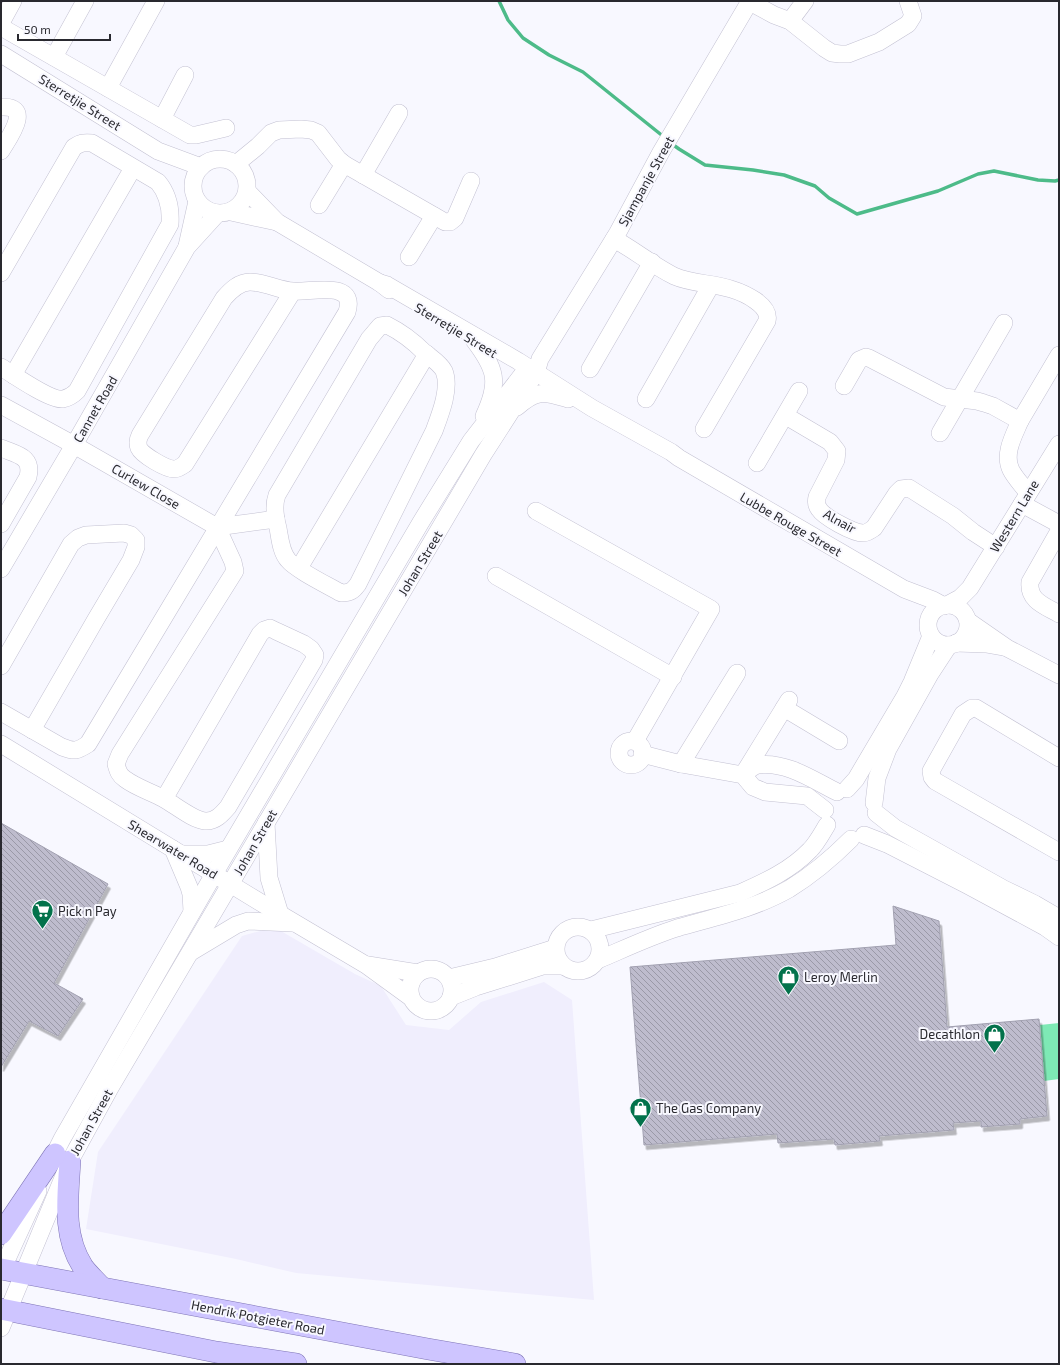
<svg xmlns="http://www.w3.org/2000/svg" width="1060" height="1365" font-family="'Exo 2',sans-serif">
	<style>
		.built { fill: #f0eefd }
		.green { fill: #7ee9b5 }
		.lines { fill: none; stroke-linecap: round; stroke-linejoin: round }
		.stream { stroke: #4dbb89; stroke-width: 3.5 }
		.building { fill: url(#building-back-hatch); stroke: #a2a1b1; filter: url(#shadow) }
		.minor-casing { stroke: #c3c1d2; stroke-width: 18 }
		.major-casing { stroke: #7f75b6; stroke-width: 22 }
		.minor { stroke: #fff; stroke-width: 17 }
		.major { stroke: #cec5ff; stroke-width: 21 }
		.labels { text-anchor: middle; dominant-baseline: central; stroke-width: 4; stroke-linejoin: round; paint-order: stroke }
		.street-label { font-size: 13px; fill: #29292f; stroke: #f8f8ff }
		.poi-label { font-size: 13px; fill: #29292f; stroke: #f8f8ff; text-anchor: start }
	</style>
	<defs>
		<pattern id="building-back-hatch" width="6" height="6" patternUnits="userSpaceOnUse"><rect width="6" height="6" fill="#bebccd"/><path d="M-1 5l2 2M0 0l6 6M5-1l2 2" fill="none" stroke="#9a99a7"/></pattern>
		<filter id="shadow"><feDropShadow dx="2.5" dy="4.5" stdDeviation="0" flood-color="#0004"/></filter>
	</defs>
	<rect width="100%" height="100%" fill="#f8f8ff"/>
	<polygon class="built" points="274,927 355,974 381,986 406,1025 449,1030 481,1002 544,982 572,1000 594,1300 296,1273 236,1259 86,1229 98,1152 242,936"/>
	<polygon class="green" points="1059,1023 1059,1079 1044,1081 1040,1025"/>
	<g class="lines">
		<g class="stream">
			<polyline points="499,1 508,20 523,38 549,55 583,72 664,137"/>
			<polyline points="672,144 679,149 705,165 753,170 784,175 815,186 829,198 857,214 938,191 978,174 994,171 1038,180 1055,181 1059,180"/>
		</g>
	</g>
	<g class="building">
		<polygon points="1,823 108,884 54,983 83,999 58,1036 29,1021 1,1067"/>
		<polygon points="893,906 939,921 947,1027 1039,1019 1047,1116 1020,1119 1020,1124 981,1127 981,1121 953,1123 954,1130 879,1136 880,1141 835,1145 834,1139 778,1143 777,1134 644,1145 630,967 896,945"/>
	</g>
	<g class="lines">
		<defs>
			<g id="minor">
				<polyline points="750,2 774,15 790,21 824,48 832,53 840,54 848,54 879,42 908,24 913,16 908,1"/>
				<polyline points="790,21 805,1"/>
				<polyline points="1,23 13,1"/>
				<polyline points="1,27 190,135 196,135 226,128"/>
				<polyline points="1,54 158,151 201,167"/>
				<polyline points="54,57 85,1"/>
				<polyline points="108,88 156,1"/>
				<path d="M1,107C34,105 8,139 1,151"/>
				<polyline points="162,119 185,75"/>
				<circle cx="220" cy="186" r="27"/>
				<polyline points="236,164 258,146 271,133 279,130 301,129 311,130 318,133 338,159 344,164 445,222 450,222 455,218 471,181"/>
				<polyline points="363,175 399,113"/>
				<polyline points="247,191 277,222 380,283 389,290"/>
				<polyline points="319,205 344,164"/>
				<polyline points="231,212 277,222"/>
				<path d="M614,239C634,250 654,266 674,276C692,284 713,283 731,289C744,293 771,305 767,321L704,429"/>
				<polyline points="187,246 197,201"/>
				<polyline points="409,257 434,216"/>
				<path d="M1,273L74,147C80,143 84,142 92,143L158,182C168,194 171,209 170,224L77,391C73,395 68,398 63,399C51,401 12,374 1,367"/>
				<polyline points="380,283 387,285 518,361 592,408 671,452 679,458 904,589 933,600 944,606"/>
				<path d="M387,325C401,332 413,341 424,352C431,358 440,363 444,371C451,388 440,415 434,431L358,584C353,591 350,593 341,593C329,586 296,570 288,560C281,552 280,539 278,528C275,517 273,506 277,495L369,339L380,326Z"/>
				<path d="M474,340C496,369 500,382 484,416"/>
				<polyline points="590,369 652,262"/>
				<polyline points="13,375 133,168"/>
				<path d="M844,386L859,360L866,357L869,358L944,397L977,401L984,403L993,406L1020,421C1014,435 1003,454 1011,470C1015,478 1023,486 1028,493"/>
				<polyline points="646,399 711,285"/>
				<polyline points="1,405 74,445 217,527"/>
				<path d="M517,407C537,389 544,392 568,399"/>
				<path d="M786,416L830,442L837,451L836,460L817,497C816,501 816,505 819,509C824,517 853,533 863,533C867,533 871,530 874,528L897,493L901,489L909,488L953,516L973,532L996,547"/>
				<polyline points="1020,421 1059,355"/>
				<polyline points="940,433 1004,323"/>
				<path d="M1,448C17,455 33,456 28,477L1,524"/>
				<polyline points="757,463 799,391"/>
				<polyline points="1022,504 1059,524"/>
				<polyline points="536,511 711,609 635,741"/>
				<polyline points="217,527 276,519"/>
				<path d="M1059,531L1030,582C1028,601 1045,606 1059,614"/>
				<polyline points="299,568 427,354"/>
				<polyline points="1,569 74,445 187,247 217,214"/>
				<polyline points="496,576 673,677"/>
				<polyline points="947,605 960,598 970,588 1059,444"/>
				<circle cx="948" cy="625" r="20"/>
				<polyline points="968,621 1007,648 1059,675"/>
				<polyline points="956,643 986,644 1003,647"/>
				<polyline points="1,666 71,544 78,538 86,535 124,533 131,535 136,540 136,547 131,560 96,619 32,730"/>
				<polyline points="784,708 839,741"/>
				<path d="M1,712L62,747C75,752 77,751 88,744L347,312C357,279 310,293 293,291C279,290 264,282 250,282C239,282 231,290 224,298L140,435C138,439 137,443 139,448C142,455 166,469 174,469C178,469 182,466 185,464L293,291"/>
				<circle cx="631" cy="753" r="12"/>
				<polyline points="1,744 268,907 366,965 410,997"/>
				<polyline points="642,754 681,764 743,775 753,787 765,792 807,796 825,810"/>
				<polyline points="1059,758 976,708 972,708 963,714 931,771 932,777 935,781 1059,852"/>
				<polyline points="681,764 737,673"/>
				<polyline points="744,773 789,700"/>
				<path d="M743,775C747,772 753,766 758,765C786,761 813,780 837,792"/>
				<polyline points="847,789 856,779 905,696 912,682 931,636"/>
				<path d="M164,799L260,634L264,630L270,628L276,631L304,644L311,649L315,655L314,660L228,807C222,814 215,822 205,821C193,820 175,805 164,799C152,792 137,788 125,779C119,775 118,771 116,764L120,754L235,571L233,562L217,527"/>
				<polyline points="874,803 877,778 888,749 930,674 949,645"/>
				<polyline points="876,813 895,828 1004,889 1035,904 1059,918"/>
				<polyline points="266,823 269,878 280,914"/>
				<polyline points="864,835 887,844 967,885 1045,927 1059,937"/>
				<polyline points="173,849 189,887 191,894 192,911"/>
				<polyline points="182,854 208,854 228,849"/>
				<circle cx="578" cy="949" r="22"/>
				<path d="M591,930L740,893C765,882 791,870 810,850C817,843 822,833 827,825"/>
				<polyline points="191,952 236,925 248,921 292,923"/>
				<path d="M598,960C624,949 649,937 677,928C715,917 754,909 789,889C812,875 832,858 851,839"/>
				<polyline points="368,965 418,973"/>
				<circle cx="431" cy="990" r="21"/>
				<polyline points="449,978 495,967 555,948"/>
				<polyline points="451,997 476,987 543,966 562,966"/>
				<polyline points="49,1165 62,1139 214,874 421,522 471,441 522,375"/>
				<polyline points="1,1272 38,1191"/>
				<polyline points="1,1328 70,1161 110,1088 483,455 533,377 538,366 540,359 617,234 661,152 750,1"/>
			</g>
			<g id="major">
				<path d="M70,1161C68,1197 62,1235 83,1267C88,1274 96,1281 102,1288"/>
				<polyline points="1,1234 55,1154"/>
				<polyline points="1,1269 428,1349 515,1364"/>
				<polyline points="1,1309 216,1352 296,1364"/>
			</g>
		</defs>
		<use href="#minor" class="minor-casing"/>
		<use href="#major" class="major-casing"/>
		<use href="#minor" class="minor"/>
		<use href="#major" class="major"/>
	</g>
	<defs>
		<symbol id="supermarket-pin" viewBox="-11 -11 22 30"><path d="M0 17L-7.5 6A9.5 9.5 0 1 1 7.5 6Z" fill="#03724b" stroke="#f8f8ff"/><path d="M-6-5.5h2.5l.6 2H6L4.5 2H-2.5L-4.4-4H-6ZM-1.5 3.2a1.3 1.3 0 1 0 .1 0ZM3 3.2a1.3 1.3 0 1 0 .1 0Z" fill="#fff"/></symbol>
		<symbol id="shop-pin" viewBox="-11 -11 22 30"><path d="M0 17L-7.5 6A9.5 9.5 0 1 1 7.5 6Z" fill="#03724b" stroke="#f8f8ff"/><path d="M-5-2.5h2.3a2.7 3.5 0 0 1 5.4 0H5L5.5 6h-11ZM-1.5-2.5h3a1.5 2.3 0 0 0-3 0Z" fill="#fff"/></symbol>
	</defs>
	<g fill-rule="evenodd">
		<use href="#supermarket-pin" x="30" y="898" width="25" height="34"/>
		<use href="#shop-pin" x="776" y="964" width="25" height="34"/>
		<use href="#shop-pin" x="982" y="1022" width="25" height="34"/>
		<use href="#shop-pin" x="628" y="1096" width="25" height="34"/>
	</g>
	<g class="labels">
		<g class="street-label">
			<text transform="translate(80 102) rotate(32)">Sterretjie Street</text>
			<text transform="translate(646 181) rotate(-61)">Sjampanje Street</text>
			<text transform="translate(456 330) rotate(31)">Sterretjie Street</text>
			<text transform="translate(95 409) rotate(-60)">Cannet Road</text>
			<text transform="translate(146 486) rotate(30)">Curlew Close</text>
			<text transform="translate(1014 516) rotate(-59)">Western Lane</text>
			<text transform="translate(840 521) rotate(29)">Alnair</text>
			<text transform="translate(791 524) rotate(30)">Lubbe Rouge Street</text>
			<text transform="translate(420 563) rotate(-59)">Johan Street</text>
			<text transform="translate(255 842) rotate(-60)">Johan Street</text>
			<text transform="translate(173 849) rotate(31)">Shearwater Road</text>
			<text transform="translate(91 1122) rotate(-61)">Johan Street</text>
			<text transform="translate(258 1317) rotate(11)">Hendrik Potgieter Road</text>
		</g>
		<g class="poi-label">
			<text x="58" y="911">Pick n Pay</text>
			<text x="804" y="977">Leroy Merlin</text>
			<text x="980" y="1034" text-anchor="end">Decathlon</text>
			<text x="656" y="1108">The Gas Company</text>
		</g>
	</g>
	<rect width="1060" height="1365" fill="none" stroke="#29292f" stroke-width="4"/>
	<path d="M18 34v6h92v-6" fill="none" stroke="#29292f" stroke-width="2"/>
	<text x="24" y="34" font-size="12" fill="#29292f" stroke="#f8f8ff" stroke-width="3" paint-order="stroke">50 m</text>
</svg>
